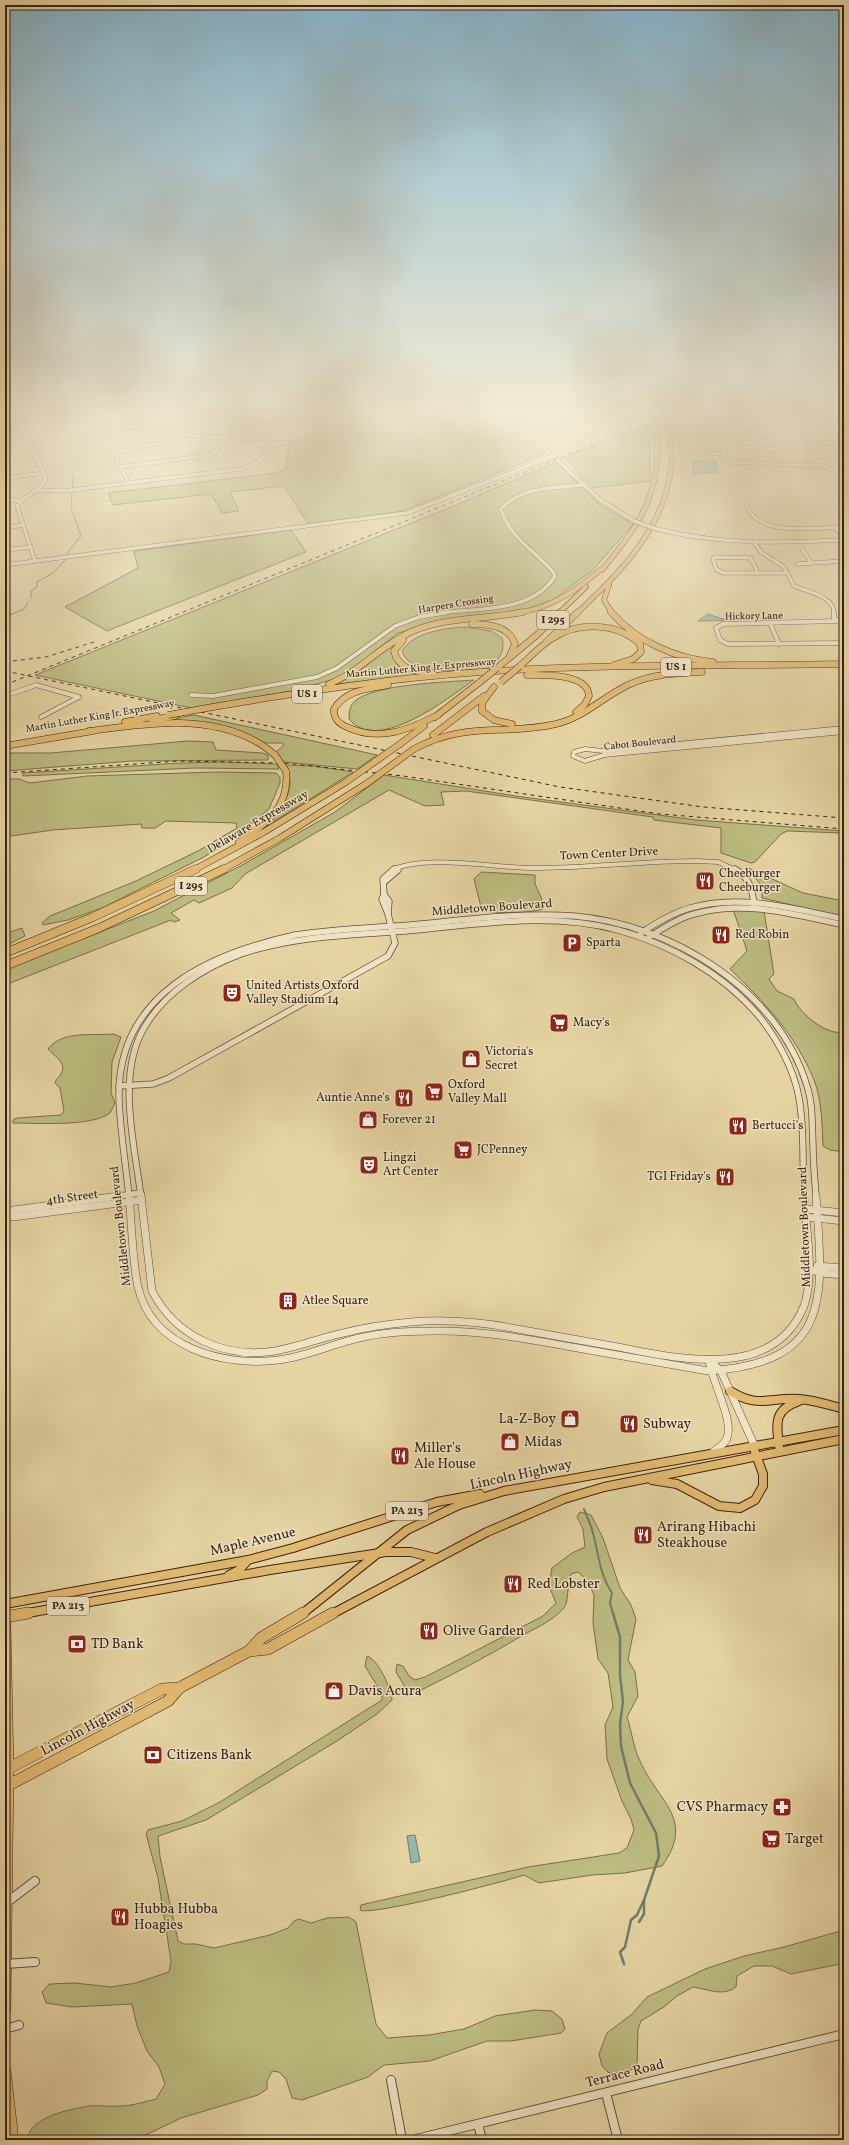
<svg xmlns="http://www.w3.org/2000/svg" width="849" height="2145" font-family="Vollkorn,serif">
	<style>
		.green { fill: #bcbb80; stroke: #7a6f4a }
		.water { fill: #96b8a8; stroke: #717c6d }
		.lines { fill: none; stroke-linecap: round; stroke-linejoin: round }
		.stream-far2 { stroke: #717c6d; stroke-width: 1 }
		.stream-far1 { stroke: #717c6d; stroke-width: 2 }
		.stream { stroke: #717c6d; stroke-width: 2.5 }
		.minor-far4-casing { stroke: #644f38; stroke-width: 4.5 }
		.minor-far3-casing { stroke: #644f38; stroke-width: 5 }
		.minor-far2-casing { stroke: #644f38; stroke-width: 7 }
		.minor-far1-casing { stroke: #644f38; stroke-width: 8 }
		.minor-casing { stroke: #644f38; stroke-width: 10 }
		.major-far1-casing { stroke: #392315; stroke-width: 10 }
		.major-casing { stroke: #392315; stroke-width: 12 }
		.highway-far2-casing { stroke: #392315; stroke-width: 5.5 }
		.highway-far1-casing { stroke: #392315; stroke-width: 7 }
		.highway-casing { stroke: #392315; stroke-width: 9 }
		.minor-far4 { stroke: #eee3c3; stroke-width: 3.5 }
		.minor-far3 { stroke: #eee3c3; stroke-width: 4 }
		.minor-far2 { stroke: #eee3c3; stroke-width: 5.5 }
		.minor-far1 { stroke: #eee3c3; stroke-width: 7 }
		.minor { stroke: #eee3c3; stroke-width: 8 }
		.major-far1 { stroke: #e2ba71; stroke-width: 8 }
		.major { stroke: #e2ba71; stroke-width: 11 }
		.highway-far2 { stroke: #e2ba71; stroke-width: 4.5 }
		.highway-far1 { stroke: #e2ba71; stroke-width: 6 }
		.highway { stroke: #e2ba71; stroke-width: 8 }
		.rail { stroke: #392315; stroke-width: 1; stroke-dasharray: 4 4; stroke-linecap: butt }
		.minor-bridge-casing { stroke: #644f38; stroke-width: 4.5; stroke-linecap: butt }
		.highway-bridge-far1-casing { stroke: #392315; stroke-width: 5.5; stroke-linecap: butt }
		.highway-bridge-casing { stroke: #392315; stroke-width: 7; stroke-linecap: butt }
		.minor-bridge { stroke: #eee3c3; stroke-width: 3.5 }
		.highway-bridge-far1 { stroke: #e2ba71; stroke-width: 4.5 }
		.highway-bridge { stroke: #e2ba71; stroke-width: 6 }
		.labels { text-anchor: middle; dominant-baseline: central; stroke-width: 3; stroke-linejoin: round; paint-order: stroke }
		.far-street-label { font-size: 10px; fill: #392315; stroke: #eee3c3 }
		.shield { fill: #eee3c3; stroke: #6f5d49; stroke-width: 1 }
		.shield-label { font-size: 11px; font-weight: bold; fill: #392315 }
		.street-label { font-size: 12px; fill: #392315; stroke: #eee3c3 }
		.poi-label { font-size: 12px; fill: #392315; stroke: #eee3c3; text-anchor: start }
		.near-poi-label { font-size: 14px; fill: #392315; stroke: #eee3c3; text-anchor: start }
		.near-street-label { font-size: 14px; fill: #392315; stroke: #eee3c3 }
	</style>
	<rect width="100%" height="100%" fill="#e5d4a2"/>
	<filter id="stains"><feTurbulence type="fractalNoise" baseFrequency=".005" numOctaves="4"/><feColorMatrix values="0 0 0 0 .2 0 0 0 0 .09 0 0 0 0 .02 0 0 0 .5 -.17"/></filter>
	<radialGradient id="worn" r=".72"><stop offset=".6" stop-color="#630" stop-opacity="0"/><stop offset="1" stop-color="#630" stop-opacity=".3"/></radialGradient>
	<g class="green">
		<polygon points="387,412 499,412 544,454 403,511 308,524 284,486 230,492 239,511 222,513 211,494 113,505 108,493 269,474 286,470 289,440 309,439 296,424 389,415"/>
		<polygon points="650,424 650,481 593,488 564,458"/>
		<polygon points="556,462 599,504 633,524 593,570 553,600 527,609 427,624 398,633 351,670 335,679 291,691 191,708 35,675 451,507"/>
		<polygon points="291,530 306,552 107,631 65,607 138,568 134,551"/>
		<path d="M466,627L491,631L502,638C506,653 498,661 486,669C465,670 409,677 402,651C413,632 446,628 466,627Z"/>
		<path d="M396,642L392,649C390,665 411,670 422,675L328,685L350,677Z"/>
		<path d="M474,680C449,697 378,755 349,719C349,712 350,706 354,702C372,684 448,682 474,680Z"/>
		<polygon points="194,715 377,755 357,769 284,762 276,752 284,745 282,743 263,743 245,734 167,722 166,720"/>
		<polygon points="188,741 213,742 216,750 262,753 268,755 268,760 132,761 5,771 5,753 51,753"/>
		<polygon points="222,762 277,764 279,769 195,768 23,776 23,773 181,763"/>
		<path d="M286,765L314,766L353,772L249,837C271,818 301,798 286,765Z"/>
		<polygon points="217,772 276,773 280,777 280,783 269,809 228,843 202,858 102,908 68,920 43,925 42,923 50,916 136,881 198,851 237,828 236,823 166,821 155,828 142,828 141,824 53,830 5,837 5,779 19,779 30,783 87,776"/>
		<polygon points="384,775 516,796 696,820 844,831 844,833 787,831 781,834 755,862 751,863 721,853 721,828 654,820 653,817 466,791 441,792 444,805 425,806 389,790 245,874 232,888 199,903 194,900 171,913 180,920 174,922 171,920 5,985 5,969 154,911 244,864 335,812"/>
		<polygon points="746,867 803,893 844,901 844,917 762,898 762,886"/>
		<path d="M481,872L535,875V884L541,897L544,908C537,914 492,913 482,911L474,879Z"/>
		<path d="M733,909L764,911L774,974L769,979L777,991L794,999C800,1014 827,1036 844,1032V1152L830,1150L823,1146C822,1125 822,1100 814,1080C796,1035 764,1002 730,969L747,951Z"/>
		<polygon points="22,928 25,936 5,946 5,934"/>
		<path d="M113,1034L121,1037L112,1062L111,1093L115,1103L110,1113C92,1127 36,1123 13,1123V1120L17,1118L61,1115L64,1111L60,1088L55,1083C56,1078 60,1077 62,1072C66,1062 53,1055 48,1049C63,1030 91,1036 113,1034Z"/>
		<path d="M580,1512L591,1515L603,1538L620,1588L631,1605L636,1619L628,1660L635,1672L638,1696L627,1717C632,1732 633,1747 640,1761C658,1802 696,1819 662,1866L625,1873L592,1875L539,1883L524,1875C503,1882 373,1916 360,1910L361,1905L378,1901L528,1867L619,1853L627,1848L634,1830L631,1819L622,1801L607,1759L605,1725L613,1707L608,1673L598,1659L593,1623L594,1595L587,1580L578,1572L571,1574C566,1584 570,1602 563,1609C553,1620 538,1627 525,1634C490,1655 454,1674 417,1692H408L396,1672L397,1664L403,1666L409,1676L415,1680L425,1677L543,1616L556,1603L549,1586L552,1568L572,1553L585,1547L583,1529L577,1517Z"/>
		<path d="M367,1656C378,1659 392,1690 392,1700L377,1714L337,1741L206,1820L158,1836L160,1857L178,1941L184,1944H196L214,1948L270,1935L288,1928L294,1921L299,1919L311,1923L327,1918L349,1917L356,1922L376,2024L387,2038L429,2035L464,2029L495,2016L535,2010L552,2011L562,2019L565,2029L561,2033L511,2041H487L430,2061L384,2065L368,2077L302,2100L292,2098L286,2079L279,2072L272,2071L267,2081V2089L258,2095L181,2118L148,2134L126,2140H28C28,2117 71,2109 89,2106C99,2105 109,2107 120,2106C131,2106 144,2102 156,2099L165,2084L159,2067L147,2051L137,2026L132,2004L72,2007L46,2003L42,1992L49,1984L75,1983L111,1987L136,1983L169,1972L171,1961L158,1878L146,1834L148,1830L182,1821L220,1802L382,1700V1694L365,1666Z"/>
		<path d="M844,1930V1961L840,1964L791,1974L772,1966H754L737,1976L736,1987C723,1997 707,1989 693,1987L677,1996L664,2007L641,2021L638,2029L637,2066C628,2073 620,2074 609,2073L602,2066L599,2054L607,2033L631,2015L647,1997L705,1969L744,1956L784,1947Z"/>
	</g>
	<g class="water">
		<polygon points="693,461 716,462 718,473 693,473"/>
		<polygon points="708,614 722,619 734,616 741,620 698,621"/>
		<polygon points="415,1835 420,1861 411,1863 407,1836"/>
	</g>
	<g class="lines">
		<g class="stream-far2">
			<polyline points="65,556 81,536 71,508 73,474"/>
			<polyline points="31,598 31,591 37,587 37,582 53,573 66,559"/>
			<polyline points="5,617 24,609 28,602"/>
		</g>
		<path class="stream-far1" d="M584,1509C587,1517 591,1525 593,1533C599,1555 599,1573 612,1593L610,1603L613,1614"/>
		<g class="stream">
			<polyline points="613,1613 620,1637 620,1675 623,1702 620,1724 621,1746 630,1783 656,1833 659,1856 644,1900 637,1915 631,1920 625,1947 620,1952 624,1964"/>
			<polyline points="639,1922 644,1914 644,1900"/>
		</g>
		<defs>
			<g id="minor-far4">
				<path d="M16,412L46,478C42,492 24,494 17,506L35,561"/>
				<path d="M91,412L100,428C129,440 154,424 182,417C193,414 204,413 216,412"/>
				<path d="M137,412C140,415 144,420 148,422C185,443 255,438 297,438"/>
				<polyline points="506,412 599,499 634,521"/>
				<path d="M531,412C555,418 576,420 600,412"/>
				<polyline points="513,418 537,413"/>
				<polyline points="5,427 21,426"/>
				<polyline points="822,431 837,430"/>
				<polyline points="829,431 843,446"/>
				<polyline points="792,432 820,464 844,474"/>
				<polyline points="785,433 799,432"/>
				<polyline points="704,434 713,446 725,447"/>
				<polyline points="746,434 769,433"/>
				<polyline points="706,436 733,435"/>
				<polyline points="762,440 769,449"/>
				<polyline points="5,443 28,441"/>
				<polyline points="763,450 775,449"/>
				<polyline points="710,453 724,454"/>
				<polyline points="816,461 829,460"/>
				<polyline points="820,466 727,462 724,459 725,447 736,443 844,438"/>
				<path d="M120,467L211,455C225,447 226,430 241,424L349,412"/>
				<polyline points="5,478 44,473"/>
				<path d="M129,483L116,459L118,453C140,444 163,447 184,434"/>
				<polyline points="35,490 64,491 240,469 260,461 271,438"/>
				<polyline points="5,499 19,501"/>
				<path d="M749,510C763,537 818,527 844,527"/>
				<polyline points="835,527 844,538"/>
				<polyline points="5,528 23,525"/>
				<path d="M657,529C719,545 780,543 844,540"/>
				<path d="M755,544L762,553L784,567L794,586C808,592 834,596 834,613"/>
				<polyline points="802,549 811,562"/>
				<polyline points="5,550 31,547"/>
				<polygon points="717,557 751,558 758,573 723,573 716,569 713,558"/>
				<polyline points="797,564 844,561"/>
				<polyline points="5,565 407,513 553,456"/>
				<polyline points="758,573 787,573"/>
				<path d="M439,613C477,608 533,613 555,576L553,572C535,551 509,537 501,509C522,486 556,488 584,485"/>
			</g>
			<g id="minor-far3">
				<polyline points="834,612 834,618 844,626"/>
				<polyline points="836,621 723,624 716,628 720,640 728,644 844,643"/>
				<polyline points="770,623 779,644"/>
				<polyline points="191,695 213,696 317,677 337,668 395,626 419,617 448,612"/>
				<polyline points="5,696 36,685 79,697 41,717"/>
				<polyline points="844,728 603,751 585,749 574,752 573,756 585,761 604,755 844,732"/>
				<path d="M392,870C426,854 494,868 533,868C588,868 643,861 697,861L718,862L736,870"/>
			</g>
			<g id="minor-far2">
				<path d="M735,869C750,878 753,890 754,907"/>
				<polyline points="384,882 398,870"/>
				<polyline points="384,895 389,901 388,914"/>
				<path d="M641,933C656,923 672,913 690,908C740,893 794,909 844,919"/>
				<path d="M649,937C665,927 680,917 698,913C747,900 796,915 844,925"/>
				<polyline points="119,1086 153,1084 169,1078 388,956 395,943 388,914 382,899 384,895 383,879 394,869"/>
				<polyline points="111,1197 141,1193"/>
				<path d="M129,1197C126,1164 120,1131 119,1098C117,994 209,954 295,935C333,929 372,928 410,925C464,920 520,912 574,916C671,924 778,989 807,1086C813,1104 812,1125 813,1145C813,1162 815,1180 816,1197"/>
				<path d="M141,1197C135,1146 116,1076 144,1028C165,992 203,968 241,954C294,936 351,935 406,931C475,925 549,911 618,930C671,945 722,973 758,1015C777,1038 794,1069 799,1098C805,1130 802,1165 804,1197"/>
			</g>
			<g id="minor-far1">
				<path d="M129,1196C132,1225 132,1260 138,1287C152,1348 224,1367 278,1360C306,1357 332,1344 359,1338C383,1332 409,1331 433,1331C478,1330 521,1338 566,1346C613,1354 661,1363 708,1371C834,1363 823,1295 816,1196"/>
				<path d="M141,1196L152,1291C176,1337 225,1359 275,1351C297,1347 318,1339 339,1334C362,1328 387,1324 411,1322C447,1319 482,1322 517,1329C551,1335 584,1341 618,1347C679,1359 774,1381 804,1306C815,1275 806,1228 804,1196"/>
				<polyline points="805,1209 844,1213"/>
				<polyline points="5,1214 14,1210 119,1196"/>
				<polyline points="5,1215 13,1217 142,1200"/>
				<polyline points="805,1217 844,1221"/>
				<polyline points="817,1266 844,1268"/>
				<polyline points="808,1269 820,1273 844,1275"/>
				<path d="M709,1360C711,1382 739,1427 724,1443C721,1446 717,1449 714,1451"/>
				<polyline points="709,1360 721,1371 755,1447"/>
			</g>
			<g id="minor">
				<polyline points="6,1903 35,1881"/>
				<polyline points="5,1964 35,1962"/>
				<polyline points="5,2029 19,2025"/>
				<polyline points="391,2080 402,2140"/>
				<polyline points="606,2093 618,2140"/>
				<polyline points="478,2124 482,2140"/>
				<polyline points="412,2140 844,2034"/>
			</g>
			<g id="major-far1">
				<path d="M730,1391C759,1409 769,1397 799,1399C814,1400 829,1405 844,1409"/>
				<path d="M779,1446C776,1422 774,1410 799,1401"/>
				<polyline points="652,1480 677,1484 719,1506 740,1508 755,1500 763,1486 763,1474 755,1452"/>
				<polyline points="229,1575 239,1570 248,1560"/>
				<polyline points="5,1604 248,1560 293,1548 437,1502 480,1494"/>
				<polyline points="22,1614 270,1570 386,1552 411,1552 435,1558"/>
				<polyline points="302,1614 407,1530 459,1505 504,1491 844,1430"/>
				<polyline points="332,1614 487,1532 564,1499 604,1487 844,1439"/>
			</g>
			<g id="major">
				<polyline points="5,1617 28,1613"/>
				<polyline points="5,1624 8,1769 5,2010"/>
				<polyline points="249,1651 261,1638 303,1613"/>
				<polyline points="5,1770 162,1689 179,1688 249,1651 268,1649 333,1613"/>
				<polyline points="5,1787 168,1701 179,1688"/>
				<polyline points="5,2071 13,2140"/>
			</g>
			<g id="highway-far2">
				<path d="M602,570C642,521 665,489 655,423"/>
				<polyline points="609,585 604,600 612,613"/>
				<path d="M517,613C553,608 578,589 605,566"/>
				<polyline points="559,613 586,587"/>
				<path d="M577,613C619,574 665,528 671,467C673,451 669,434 666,418"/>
			</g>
			<g id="highway-far1">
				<path d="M611,612C636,641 676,659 713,662"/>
				<path d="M472,624C489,624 509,626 515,644L510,655"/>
				<path d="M403,640L394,651C398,669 416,672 432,673"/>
				<polyline points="546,642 578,612"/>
				<path d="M520,666C531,656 541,645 553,638C579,621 618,623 640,644L641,652L633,659L614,665"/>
				<polyline points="497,668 538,634 560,612"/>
				<path d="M527,675C543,675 588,673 589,696L585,704L576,712"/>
				<path d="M329,684C360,672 381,645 411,632C446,616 486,620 523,612"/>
				<path d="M388,685C368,689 346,690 334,709C333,718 339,724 347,727C378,742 409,730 438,715"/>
				<polyline points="494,687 482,703 482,711 494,720 512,724"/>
				<path d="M213,707C302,692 391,678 481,672C602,664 723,666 844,664"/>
				<polyline points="435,717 480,682"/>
				<polyline points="152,720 175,716"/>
				<polyline points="125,722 157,716"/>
				<path d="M89,731C143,724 205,713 255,741C262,744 269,750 275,755"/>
				<polyline points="433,735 484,696"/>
				<polyline points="400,744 424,726"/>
				<polyline points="5,746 93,731"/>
				<path d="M414,749C466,721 503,736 556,724C583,718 603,697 628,685C651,674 677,673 702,672"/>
				<path d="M239,842C266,824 290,807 286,771"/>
				<polyline points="194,870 264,832 346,782"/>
				<polyline points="222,870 280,838 366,784"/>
			</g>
			<g id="highway">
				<polyline points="5,953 93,917 196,869"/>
				<polyline points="5,966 99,928 224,869"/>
			</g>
		</defs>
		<use href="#minor-far4" class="minor-far4-casing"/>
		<use href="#minor-far3" class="minor-far3-casing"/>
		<use href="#minor-far2" class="minor-far2-casing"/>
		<use href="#minor-far1" class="minor-far1-casing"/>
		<use href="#minor" class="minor-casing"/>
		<use href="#major-far1" class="major-far1-casing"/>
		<use href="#major" class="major-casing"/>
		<use href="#highway-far2" class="highway-far2-casing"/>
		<use href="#highway-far1" class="highway-far1-casing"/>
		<use href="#highway" class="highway-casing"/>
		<use href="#minor-far4" class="minor-far4"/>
		<use href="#minor-far3" class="minor-far3"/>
		<use href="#minor-far2" class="minor-far2"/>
		<use href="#minor-far1" class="minor-far1"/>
		<use href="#minor" class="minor"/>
		<use href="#major-far1" class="major-far1"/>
		<use href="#major" class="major"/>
		<use href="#highway-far2" class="highway-far2"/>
		<use href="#highway-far1" class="highway-far1"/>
		<use href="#highway" class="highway"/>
		<g class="rail">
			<polyline points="5,662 46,657 94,642"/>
			<polyline points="5,671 560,787 703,807 844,818"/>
			<polyline points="5,685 672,412"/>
			<polyline points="5,773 179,761 284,763 403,776 660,814 844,829"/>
		</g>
		<defs>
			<polyline id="minor-bridge" points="634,521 657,529"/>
			<g id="highway-bridge-far1">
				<polyline points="663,412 666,418"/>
				<polyline points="652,414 655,423"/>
			</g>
			<g id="highway-bridge">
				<polyline points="480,682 497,668"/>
				<polyline points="501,682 520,666"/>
				<polyline points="168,715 213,707"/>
				<polyline points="275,755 286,771"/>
				<polyline points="346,782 400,744"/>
				<polyline points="366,784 414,749"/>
			</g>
		</defs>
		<use href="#minor-bridge" class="minor-bridge-casing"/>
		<use href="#highway-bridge-far1" class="highway-bridge-far1-casing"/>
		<use href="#highway-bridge" class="highway-bridge-casing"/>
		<use href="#minor-bridge" class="minor-bridge"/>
		<use href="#highway-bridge-far1" class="highway-bridge-far1"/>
		<use href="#highway-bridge" class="highway-bridge"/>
	</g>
	<linearGradient id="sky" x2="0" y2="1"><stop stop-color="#87b6ce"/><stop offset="0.58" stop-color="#f3ecd5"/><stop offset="1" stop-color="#f3ecd5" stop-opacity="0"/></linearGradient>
	<rect width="849" height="712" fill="url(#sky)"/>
	<defs>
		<symbol id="restaurant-square" viewBox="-11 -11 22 22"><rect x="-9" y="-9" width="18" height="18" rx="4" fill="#8f2418" stroke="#eee3c3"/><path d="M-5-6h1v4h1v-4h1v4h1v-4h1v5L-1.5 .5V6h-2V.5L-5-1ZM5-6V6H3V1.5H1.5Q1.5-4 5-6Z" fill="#fff"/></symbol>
		<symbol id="parking-square" viewBox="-11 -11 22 22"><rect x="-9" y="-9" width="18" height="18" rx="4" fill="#8f2418" stroke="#eee3c3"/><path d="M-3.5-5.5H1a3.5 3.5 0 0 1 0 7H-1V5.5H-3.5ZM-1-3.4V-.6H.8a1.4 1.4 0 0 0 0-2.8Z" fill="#fff"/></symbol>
		<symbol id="theatre-square" viewBox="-11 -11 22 22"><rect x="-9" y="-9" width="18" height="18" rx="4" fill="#8f2418" stroke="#eee3c3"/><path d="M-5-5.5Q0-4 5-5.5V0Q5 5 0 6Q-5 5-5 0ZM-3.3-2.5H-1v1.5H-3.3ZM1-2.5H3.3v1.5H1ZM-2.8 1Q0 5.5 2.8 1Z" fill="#fff"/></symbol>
		<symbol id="supermarket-square" viewBox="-11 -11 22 22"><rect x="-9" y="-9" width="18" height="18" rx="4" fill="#8f2418" stroke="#eee3c3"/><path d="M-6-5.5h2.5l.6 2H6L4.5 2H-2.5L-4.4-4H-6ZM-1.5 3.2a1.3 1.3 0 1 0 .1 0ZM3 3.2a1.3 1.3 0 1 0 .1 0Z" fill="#fff"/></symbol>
		<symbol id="shop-square" viewBox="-11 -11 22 22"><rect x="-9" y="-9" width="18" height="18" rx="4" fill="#8f2418" stroke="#eee3c3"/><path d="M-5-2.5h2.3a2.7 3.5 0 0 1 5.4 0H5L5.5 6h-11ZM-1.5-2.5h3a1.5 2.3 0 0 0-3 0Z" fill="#fff"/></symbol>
		<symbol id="building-square" viewBox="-11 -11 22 22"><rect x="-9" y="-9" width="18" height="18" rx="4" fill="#8f2418" stroke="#eee3c3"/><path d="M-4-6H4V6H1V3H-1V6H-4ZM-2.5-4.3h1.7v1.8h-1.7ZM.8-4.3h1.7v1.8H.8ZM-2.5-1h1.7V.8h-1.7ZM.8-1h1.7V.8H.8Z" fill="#fff"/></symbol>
		<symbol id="bank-square" viewBox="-11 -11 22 22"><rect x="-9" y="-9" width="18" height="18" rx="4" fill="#8f2418" stroke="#eee3c3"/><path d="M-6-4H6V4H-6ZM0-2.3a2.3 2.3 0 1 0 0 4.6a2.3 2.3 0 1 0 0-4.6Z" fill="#fff"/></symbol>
		<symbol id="pharmacy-square" viewBox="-11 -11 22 22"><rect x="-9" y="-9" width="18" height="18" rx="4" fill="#8f2418" stroke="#eee3c3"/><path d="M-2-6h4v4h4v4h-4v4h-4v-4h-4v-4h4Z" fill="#fff"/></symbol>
	</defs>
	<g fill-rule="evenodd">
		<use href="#restaurant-square" x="694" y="870" width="22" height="22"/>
		<use href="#restaurant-square" x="710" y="924" width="22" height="22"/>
		<use href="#parking-square" x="561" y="932" width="22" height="22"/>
		<use href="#theatre-square" x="221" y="982" width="22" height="22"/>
		<use href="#supermarket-square" x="548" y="1012" width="22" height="22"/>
		<use href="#shop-square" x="460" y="1048" width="22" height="22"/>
		<use href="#supermarket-square" x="423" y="1081" width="22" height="22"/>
		<use href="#restaurant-square" x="393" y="1087" width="22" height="22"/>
		<use href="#shop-square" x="357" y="1109" width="22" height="22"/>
		<use href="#restaurant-square" x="727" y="1115" width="22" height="22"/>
		<use href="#supermarket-square" x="452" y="1139" width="22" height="22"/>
		<use href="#theatre-square" x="358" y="1154" width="22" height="22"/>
		<use href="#restaurant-square" x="714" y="1166" width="22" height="22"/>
		<use href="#building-square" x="277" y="1290" width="22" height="22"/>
		<use href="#shop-square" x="559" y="1408" width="22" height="22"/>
		<use href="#restaurant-square" x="618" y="1413" width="22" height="22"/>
		<use href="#shop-square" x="499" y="1431" width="22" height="22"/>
		<use href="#restaurant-square" x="389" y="1445" width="22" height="22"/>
		<use href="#restaurant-square" x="632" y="1524" width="22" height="22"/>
		<use href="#restaurant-square" x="502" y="1573" width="22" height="22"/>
		<use href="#restaurant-square" x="418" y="1620" width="22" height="22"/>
		<use href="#bank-square" x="66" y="1633" width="22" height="22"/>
		<use href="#shop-square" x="323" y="1680" width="22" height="22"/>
		<use href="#bank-square" x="142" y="1744" width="22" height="22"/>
		<use href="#pharmacy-square" x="771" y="1796" width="22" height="22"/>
		<use href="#supermarket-square" x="760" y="1828" width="22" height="22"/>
		<use href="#restaurant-square" x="109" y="1906" width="22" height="22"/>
	</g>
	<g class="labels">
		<g class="far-street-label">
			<text transform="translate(456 604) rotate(-9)">Harpers Crossing</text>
			<text transform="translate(754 616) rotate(-1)">Hickory Lane</text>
			<text transform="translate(421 668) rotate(-5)">Martin Luther King Jr. Expressway</text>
			<text transform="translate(100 716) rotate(-10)">Martin Luther King Jr. Expressway</text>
			<text transform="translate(640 743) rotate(-6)">Cabot Boulevard</text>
		</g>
		<g class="shield">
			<rect x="537" y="611" width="32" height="18" rx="3"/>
			<rect x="661" y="658" width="30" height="18" rx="3"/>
			<rect x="292" y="685" width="30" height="18" rx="3"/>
			<rect x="175" y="877" width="32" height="18" rx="3"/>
			<rect x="386" y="1502" width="42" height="18" rx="3"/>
			<rect x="47" y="1597" width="42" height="18" rx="3"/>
		</g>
		<g class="shield-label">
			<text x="553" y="620">I 295</text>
			<text x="676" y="667">US 1</text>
			<text x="307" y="694">US 1</text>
			<text x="191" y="886">I 295</text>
			<text x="407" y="1511">PA 213</text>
			<text x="68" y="1606">PA 213</text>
		</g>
		<g class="street-label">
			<text transform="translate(258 822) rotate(-30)">Delaware Expressway</text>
			<text transform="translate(609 854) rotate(-3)">Town Center Drive</text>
			<text transform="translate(492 908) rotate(-4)">Middletown Boulevard</text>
			<text transform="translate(72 1198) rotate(-8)">4th Street</text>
			<text transform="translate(121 1226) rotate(-96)">Middletown Boulevard</text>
			<text transform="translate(805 1227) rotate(-92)">Middletown Boulevard</text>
		</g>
		<g class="poi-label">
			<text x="719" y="874">Cheeburger<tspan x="719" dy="14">Cheeburger</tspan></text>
			<text x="735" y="935">Red Robin</text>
			<text x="586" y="943">Sparta</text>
			<text x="246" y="986">United Artists Oxford<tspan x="246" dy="14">Valley Stadium 14</tspan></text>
			<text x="573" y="1023">Macy's</text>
			<text x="485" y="1052">Victoria's<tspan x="485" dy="14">Secret</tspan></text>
			<text x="448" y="1085">Oxford<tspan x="448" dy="14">Valley Mall</tspan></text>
			<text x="390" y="1098" text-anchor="end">Auntie Anne's</text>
			<text x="382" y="1120">Forever 21</text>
			<text x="752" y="1126">Bertucci's</text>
			<text x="477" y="1150">JCPenney</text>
			<text x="383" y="1158">Lingzi<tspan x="383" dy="14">Art Center</tspan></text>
			<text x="711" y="1177" text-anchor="end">TGI Friday's</text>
			<text x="302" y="1301">Atlee Square</text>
		</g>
		<g class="near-poi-label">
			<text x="556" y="1419" text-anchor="end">La-Z-Boy</text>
			<text x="643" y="1424">Subway</text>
			<text x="524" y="1442">Midas</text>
			<text x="414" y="1448">Miller's<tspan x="414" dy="16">Ale House</tspan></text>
			<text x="657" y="1527">Arirang Hibachi<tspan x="657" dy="16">Steakhouse</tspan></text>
			<text x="527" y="1584">Red Lobster</text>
			<text x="443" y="1631">Olive Garden</text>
			<text x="91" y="1644">TD Bank</text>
			<text x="348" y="1691">Davis Acura</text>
			<text x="167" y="1755">Citizens Bank</text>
			<text x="768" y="1807" text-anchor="end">CVS Pharmacy</text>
			<text x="785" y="1839">Target</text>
			<text x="134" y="1909">Hubba Hubba<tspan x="134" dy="16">Hoagies</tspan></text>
		</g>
		<g class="near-street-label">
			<text transform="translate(521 1475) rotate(-12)">Lincoln Highway</text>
			<text transform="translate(253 1542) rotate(-13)">Maple Avenue</text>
			<text transform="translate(88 1728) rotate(-28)">Lincoln Highway</text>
			<text transform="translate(625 2074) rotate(-14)">Terrace Road</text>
		</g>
	</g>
	<rect width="849" height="2145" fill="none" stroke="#e5d4a2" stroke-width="20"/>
	<rect x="6" y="6" width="837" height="2133" fill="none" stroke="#392315" stroke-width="2"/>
	<rect x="10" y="10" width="829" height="2125" fill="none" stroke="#392315"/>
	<rect width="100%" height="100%" filter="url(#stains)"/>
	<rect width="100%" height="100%" fill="url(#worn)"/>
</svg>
